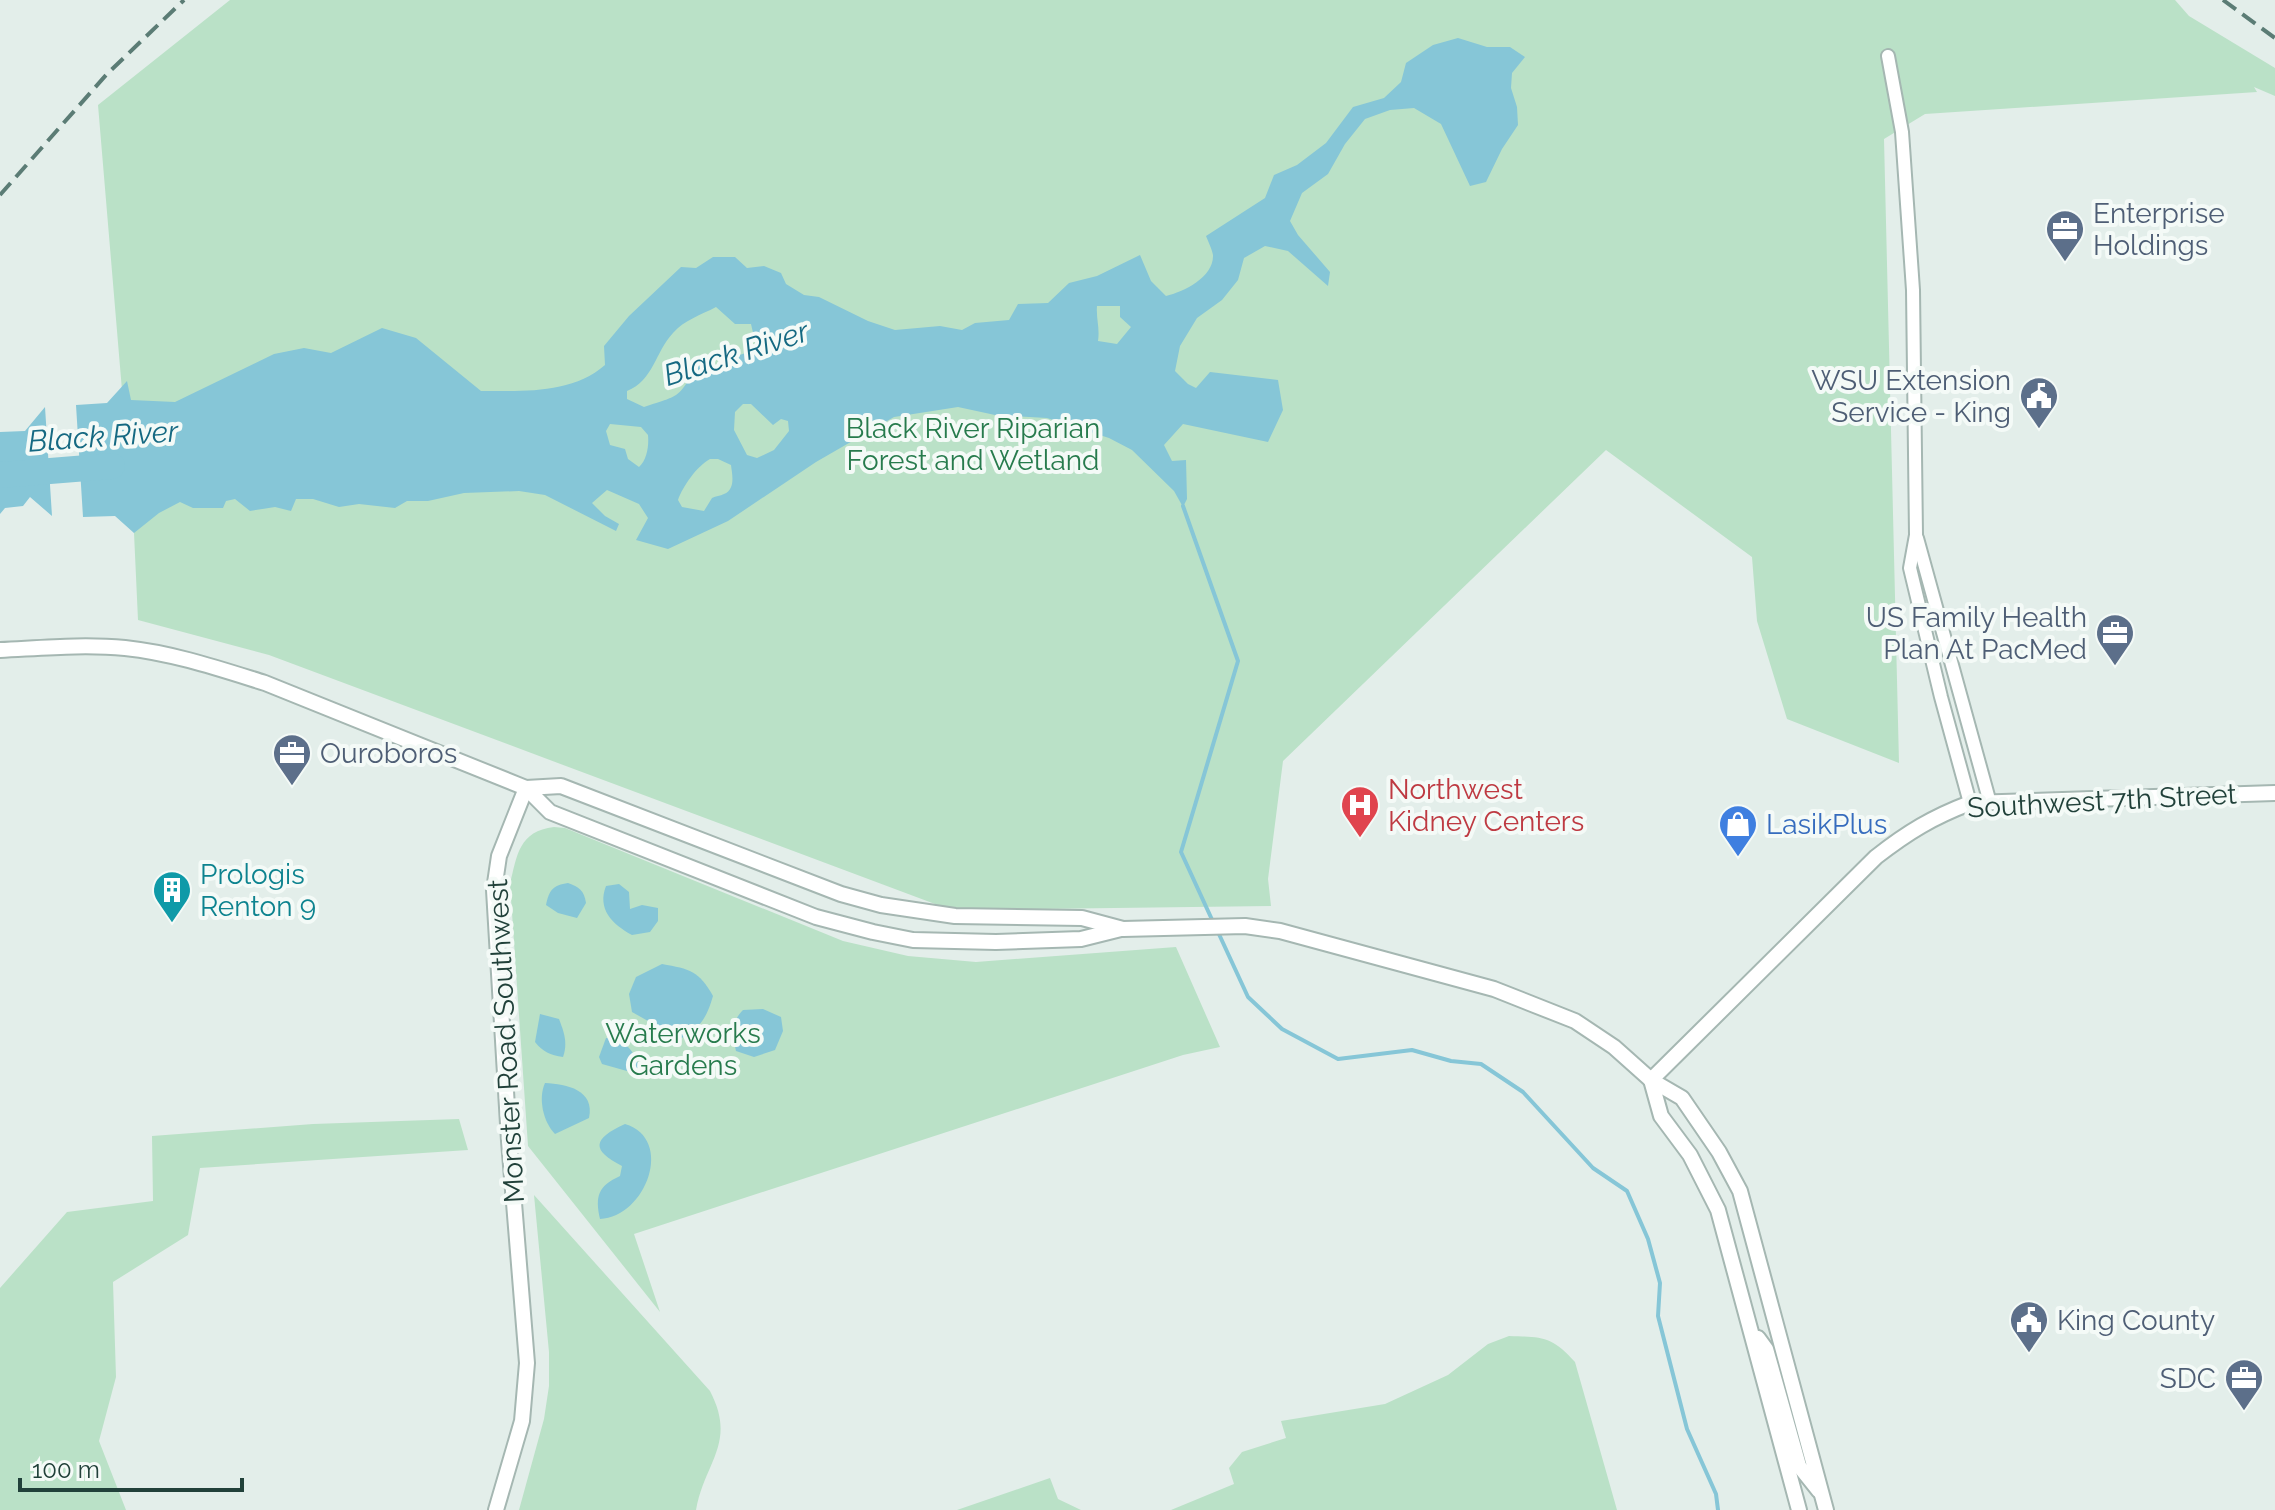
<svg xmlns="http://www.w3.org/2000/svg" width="2275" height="1510" font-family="Raleway,sans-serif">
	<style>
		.green { fill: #bae1c7 }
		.water { fill: #86c6d7; fill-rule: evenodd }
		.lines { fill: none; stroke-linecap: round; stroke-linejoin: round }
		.stream { stroke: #86c6d7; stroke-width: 4 }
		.river { stroke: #86c6d7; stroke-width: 26 }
		.minor-casing { stroke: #a5b7b2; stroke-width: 16 }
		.tertiary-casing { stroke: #a5b7b2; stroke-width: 18 }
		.minor { stroke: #fff; stroke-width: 12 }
		.tertiary { stroke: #fff; stroke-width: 14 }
		.rail { stroke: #5b7c75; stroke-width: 4; stroke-dasharray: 16 8; stroke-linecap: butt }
		.labels { text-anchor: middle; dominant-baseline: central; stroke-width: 8; stroke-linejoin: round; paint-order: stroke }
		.service-label { font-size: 28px; fill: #4e5e75; stroke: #f4faf7; text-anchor: start }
		.park-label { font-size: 28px; fill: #277b4d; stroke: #f4faf7 }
		.health-label { font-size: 28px; fill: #be3a42; stroke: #f4faf7; text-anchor: start }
		.street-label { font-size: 28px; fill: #21413a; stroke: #f4faf7 }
		.shop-label { font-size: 28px; fill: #366cbe; stroke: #f4faf7; text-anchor: start }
		.culture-label { font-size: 28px; fill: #0d838f; stroke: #f4faf7; text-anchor: start }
		.water-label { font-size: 30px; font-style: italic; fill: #156982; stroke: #f4faf7 }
	</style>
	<rect width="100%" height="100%" fill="#e3eeea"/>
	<g class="green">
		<polygon points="230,0 2175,0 2189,16 2275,68 2275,96 2254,87 2257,92 1925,114 1884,139 1899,763 1787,719 1757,621 1752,557 1606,450 1283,761 1268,879 1271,906 951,910 269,655 138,620 134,533 98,105"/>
		<path d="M554,827L565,828L843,941L908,956L976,962L1176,947L1220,1047L1183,1055L634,1234L660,1312L528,1146L510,884C517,855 519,831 554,827Z"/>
		<polygon points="459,1119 468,1150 200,1168 188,1235 113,1282 116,1377 99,1441 126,1510 0,1510 0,1288 67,1212 153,1201 152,1136 313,1124"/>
		<path d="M534,1195L710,1391C737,1443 705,1461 696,1510H519L544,1419L549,1386V1352Z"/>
		<path d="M1509,1336C1542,1337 1552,1336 1575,1362L1617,1510H1171L1234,1484L1229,1468L1242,1452L1286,1438L1281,1421L1385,1404L1448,1375L1488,1344Z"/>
		<polygon points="1050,1478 1058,1499 1081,1510 957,1510"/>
	</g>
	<g class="water">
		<path d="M1458,38L1487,47H1510L1525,57L1512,73L1511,88L1517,107L1518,125L1502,149L1486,182L1470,186L1441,124L1414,108L1390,110L1365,119L1345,144L1328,174L1302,193L1290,221L1298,235L1330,272L1328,286L1288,251L1265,246L1244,258L1238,280L1222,300L1197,318L1180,346L1175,371L1188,384L1196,388L1210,372L1278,380L1283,410L1268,442L1183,424L1164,445L1172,461L1186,460L1187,499L1183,507L1174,491L1132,450L1109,438L1047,418L995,415L958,407L894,417L816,462L728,521L668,549L636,540L648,518L639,504L607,490L592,503L605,516L619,524L616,531L545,495L519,491L464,493L428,501H407L395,508L359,504L339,507L313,499H296L291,511L275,507L250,511L235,499L226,501L223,508H193L180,502L159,513L134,533L115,516L83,517L76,405L107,403L127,381L131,400L175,402L274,354L304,348L331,353L382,328L416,338L481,391C523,391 572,394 605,365L604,346L629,316L681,267L696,268L713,257H735L747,268L764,266L781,273L786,284L804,295L819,297L868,321L895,330L940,326L962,330L975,323L1009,320L1018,304L1048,303L1069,283L1097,276L1140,255L1151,281L1166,296C1184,292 1214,277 1213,255C1212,249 1208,241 1206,236L1265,198L1274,175L1297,165L1326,143L1353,107L1384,98L1401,82L1406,63L1433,45ZM1097,306H1120V317L1131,327L1117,344L1098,341C1100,328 1096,319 1097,306ZM716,307L735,324H751L757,350L739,355L722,368L697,365C678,400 679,395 644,407L627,399V391C654,380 655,352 673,333C684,320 701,315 716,307ZM743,404H751L773,425L781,419L788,421L789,431L774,450L757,458L747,455L734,430L735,412ZM610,424L641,427L648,435C649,446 647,460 639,467L628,459L625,449L610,445L606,431ZM710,459H718L731,465C732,474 736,489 724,494C720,496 716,496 712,498L704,511L682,507L678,500C683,486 697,466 710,459Z"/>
		<polygon points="45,407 52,516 30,497 23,506 5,508 0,514 0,432 25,431"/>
		<path d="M568,883C579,887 584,890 586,903L577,918L558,913L546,905C549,890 553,885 568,883Z"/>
		<path d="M619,884L629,892L630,909L642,905L658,908V921L650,932L632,935C612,924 597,909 606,886Z"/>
		<path d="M662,964C690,969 699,971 713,996C707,1017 700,1029 680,1039L632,1012L629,994L636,977Z"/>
		<path d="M763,1009L781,1017L783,1031L775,1050L754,1057L736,1051C732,1033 730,1024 743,1010Z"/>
		<path d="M540,1014L559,1019C564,1032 568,1043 563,1057C550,1055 543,1052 535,1042Z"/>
		<path d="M606,1038C625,1038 634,1051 640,1069L634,1073L602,1064L599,1057Z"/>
		<path d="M545,1083C567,1084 595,1090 589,1118L555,1134C543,1122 538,1098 545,1083Z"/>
		<path d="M625,1124C675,1139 646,1217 600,1219C595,1196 598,1186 620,1176L622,1166C591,1150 592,1139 625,1124Z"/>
	</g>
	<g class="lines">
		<g class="stream">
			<polyline points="1183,506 1238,661 1181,852 1214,924"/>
			<polyline points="1218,932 1248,997 1282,1029 1338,1059 1412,1050 1451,1061 1481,1064 1523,1092 1593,1168 1627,1191 1648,1239 1660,1283 1658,1316 1687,1429 1716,1494 1718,1510"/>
		</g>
		<polyline class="river" points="0,475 112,466"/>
		<defs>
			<g id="minor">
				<polyline points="1888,56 1902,132 1913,290 1916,535 1910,568 1941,697 1970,803"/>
				<polyline points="1917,538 1990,803"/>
			</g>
			<g id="tertiary">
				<path d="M0,650C42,648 83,644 125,648C173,653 220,669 265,683L526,788L550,812L816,917L873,932L913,940L996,942L1081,939L1121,929"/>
				<polyline points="526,788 561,786 841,894 881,905 955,916 1082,918 1123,929 1245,926 1280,931 1494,989 1575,1021 1614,1047 1651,1080 1682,1098 1719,1152 1740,1191 1826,1510"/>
				<path d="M1651,1080L1876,857C1908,832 1933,817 1970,803L2275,793"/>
				<polyline points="1651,1080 1661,1116 1690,1155 1718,1210 1799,1510"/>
				<polyline points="1758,1338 1766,1349 1799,1466 1819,1491"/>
				<polyline points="496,1510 522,1421 527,1363 509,1141 494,890 499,856 526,788"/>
			</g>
		</defs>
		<use href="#minor" class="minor-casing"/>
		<use href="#tertiary" class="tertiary-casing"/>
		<use href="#minor" class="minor"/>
		<use href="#tertiary" class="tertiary"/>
		<g class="rail">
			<polyline points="2223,0 2275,38"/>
			<polyline points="0,195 106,75 184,0"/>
		</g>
	</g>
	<defs>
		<symbol id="office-pin" viewBox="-11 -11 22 30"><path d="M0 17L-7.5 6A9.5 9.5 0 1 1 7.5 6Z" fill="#5c6f8a" stroke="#f4faf7"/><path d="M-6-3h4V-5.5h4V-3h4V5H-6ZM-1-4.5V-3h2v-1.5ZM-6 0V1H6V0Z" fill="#fff"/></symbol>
		<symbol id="civic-pin" viewBox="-11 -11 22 30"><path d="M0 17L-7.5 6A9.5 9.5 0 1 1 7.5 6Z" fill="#5c6f8a" stroke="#f4faf7"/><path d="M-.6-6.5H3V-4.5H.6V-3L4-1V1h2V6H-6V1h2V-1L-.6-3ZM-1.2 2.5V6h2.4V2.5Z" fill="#fff"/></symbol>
		<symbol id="hospital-pin" viewBox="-11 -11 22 30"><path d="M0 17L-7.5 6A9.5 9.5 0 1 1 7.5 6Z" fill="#e0444e" stroke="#f4faf7"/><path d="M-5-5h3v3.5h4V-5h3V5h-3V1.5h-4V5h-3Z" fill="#fff"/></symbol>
		<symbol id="shop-pin" viewBox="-11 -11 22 30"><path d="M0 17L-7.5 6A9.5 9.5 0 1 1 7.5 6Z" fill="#3f7fe0" stroke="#f4faf7"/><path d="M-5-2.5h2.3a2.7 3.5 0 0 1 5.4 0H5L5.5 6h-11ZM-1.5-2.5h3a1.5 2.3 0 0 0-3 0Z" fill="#fff"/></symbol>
		<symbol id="building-pin" viewBox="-11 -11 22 30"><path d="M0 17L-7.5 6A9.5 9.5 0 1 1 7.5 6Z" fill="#0f9aa8" stroke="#f4faf7"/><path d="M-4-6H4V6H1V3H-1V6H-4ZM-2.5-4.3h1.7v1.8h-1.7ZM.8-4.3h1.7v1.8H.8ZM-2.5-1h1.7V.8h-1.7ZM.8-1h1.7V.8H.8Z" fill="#fff"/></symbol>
	</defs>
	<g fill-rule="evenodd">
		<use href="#office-pin" x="2043" y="207" width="44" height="60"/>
		<use href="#civic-pin" x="2017" y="374" width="44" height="60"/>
		<use href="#office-pin" x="2093" y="611" width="44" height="60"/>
		<use href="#office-pin" x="270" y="731" width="44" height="60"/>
		<use href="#hospital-pin" x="1338" y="783" width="44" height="60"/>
		<use href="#shop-pin" x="1716" y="802" width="44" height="60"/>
		<use href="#building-pin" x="150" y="868" width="44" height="60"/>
		<use href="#civic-pin" x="2007" y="1298" width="44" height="60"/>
		<use href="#office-pin" x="2222" y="1356" width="44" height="60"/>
	</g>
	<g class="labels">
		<g class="service-label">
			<text x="2093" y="213">Enterprise<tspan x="2093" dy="32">Holdings</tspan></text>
			<text x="2011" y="380" text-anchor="end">WSU Extension<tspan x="2011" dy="32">Service - King</tspan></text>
			<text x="2087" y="617" text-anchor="end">US Family Health<tspan x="2087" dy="32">Plan At PacMed</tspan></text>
			<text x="320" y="753">Ouroboros</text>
			<text x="2057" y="1320">King County</text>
			<text x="2216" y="1378" text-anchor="end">SDC</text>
		</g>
		<g class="park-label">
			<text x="973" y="428">Black River Riparian<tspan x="973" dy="32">Forest and Wetland</tspan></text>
			<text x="683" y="1033">Waterworks<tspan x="683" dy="32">Gardens</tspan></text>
		</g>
		<g class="health-label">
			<text x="1388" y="789">Northwest<tspan x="1388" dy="32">Kidney Centers</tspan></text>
		</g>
		<g class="street-label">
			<text transform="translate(2102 801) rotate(-3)">Southwest 7th Street</text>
			<text transform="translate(506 1041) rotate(-93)">Monster Road Southwest</text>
		</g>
		<g class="shop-label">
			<text x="1766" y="824">LasikPlus</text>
		</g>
		<g class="culture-label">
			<text x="200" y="874">Prologis<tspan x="200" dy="32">Renton 9</tspan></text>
		</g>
		<g class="water-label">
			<text transform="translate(736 353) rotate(-18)">Black River</text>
			<text transform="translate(103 436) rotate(-4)">Black River</text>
		</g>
	</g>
	<path d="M20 1478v12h222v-12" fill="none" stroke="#21413a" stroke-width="4"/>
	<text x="32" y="1478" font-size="24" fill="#21413a" stroke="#f4faf7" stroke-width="6" paint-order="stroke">100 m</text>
</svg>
